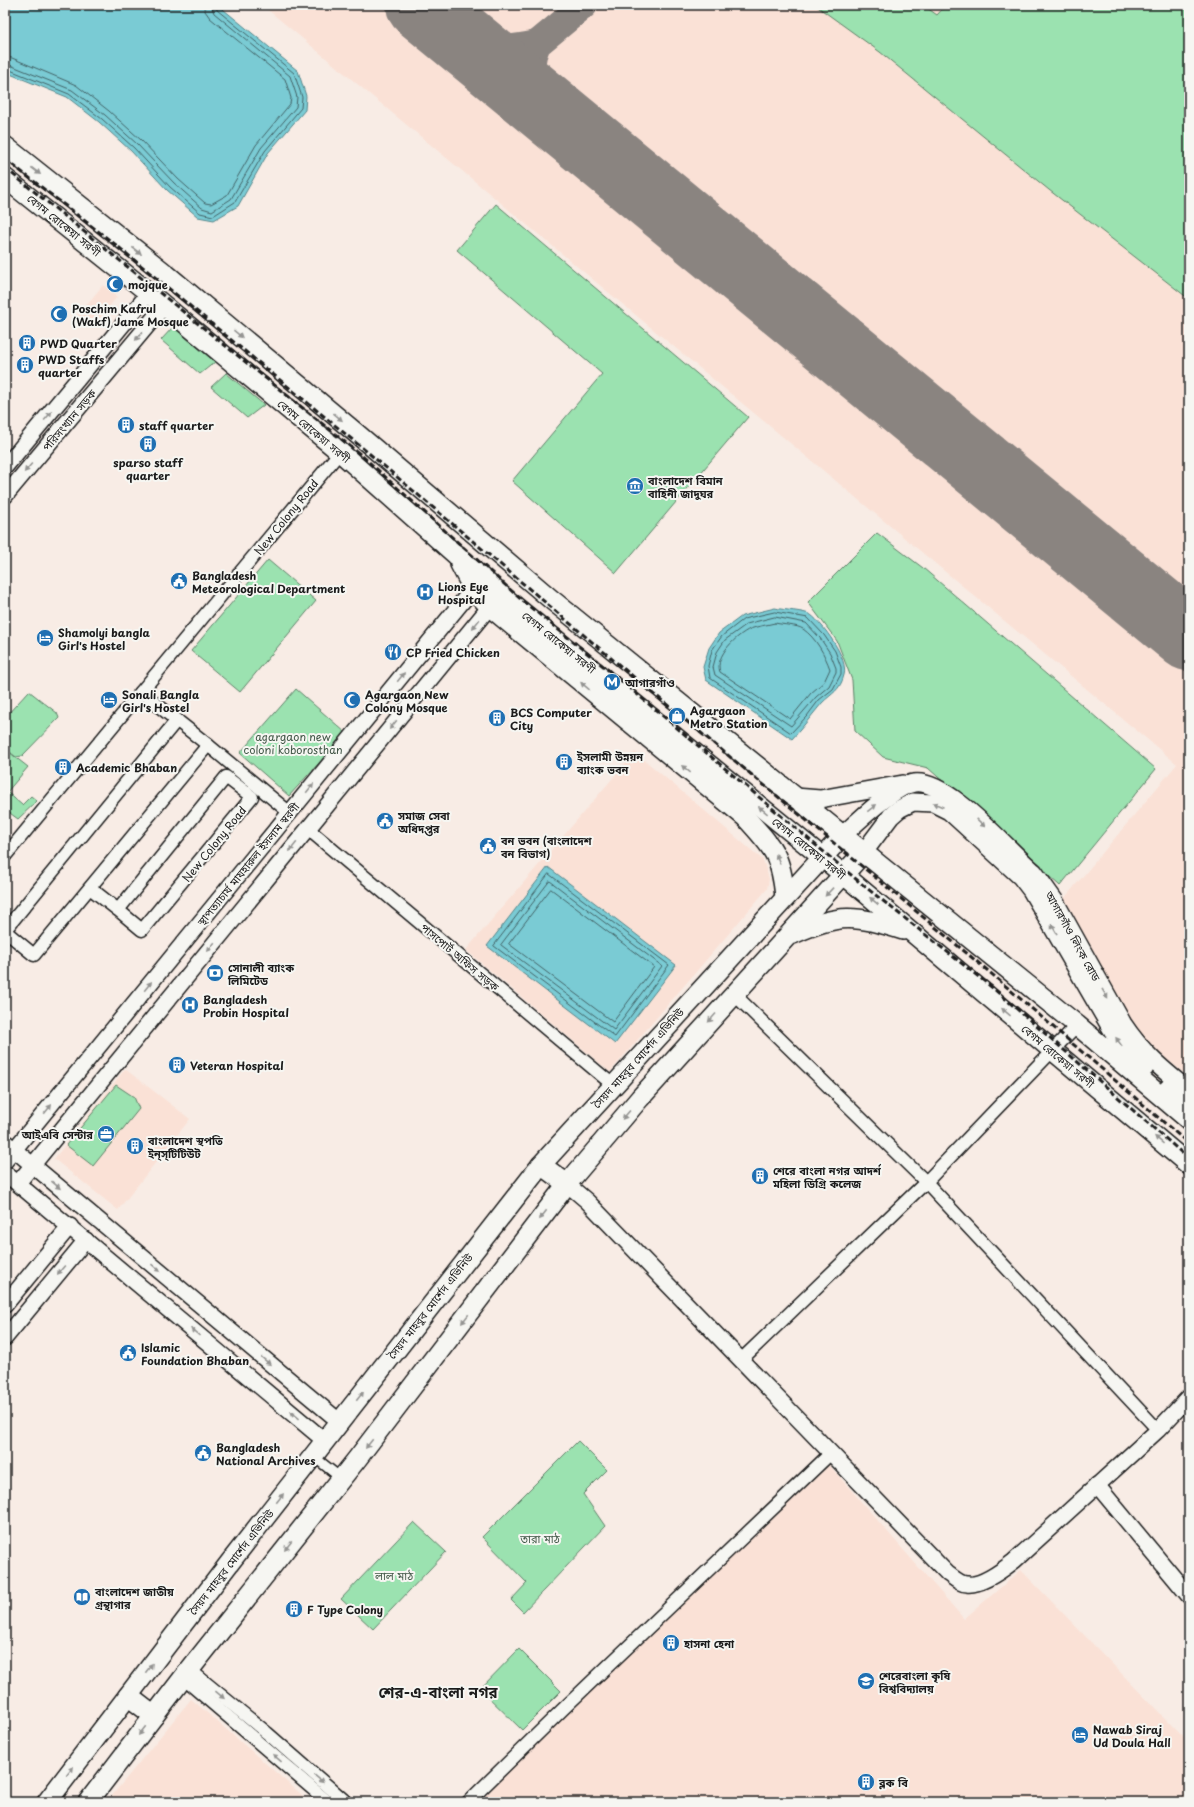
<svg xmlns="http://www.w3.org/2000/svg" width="1194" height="1807" font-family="'Playpen Sans','Noto Sans Bengali',sans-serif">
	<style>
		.built { fill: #fae1d6 }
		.green { fill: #9be2b0; stroke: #5c7f66 }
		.water { fill: #7acbd4; stroke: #54858a }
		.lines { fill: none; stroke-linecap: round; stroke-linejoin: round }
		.shore { stroke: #426266; stroke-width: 1 }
		.taxiway { stroke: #8a8480; stroke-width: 28 }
		.runway { stroke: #8a8480; stroke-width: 70 }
		.pedestrian-casing { stroke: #1c1c1c; stroke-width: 12 }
		.minor-casing { stroke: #1c1c1c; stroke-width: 15 }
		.tertiary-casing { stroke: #1c1c1c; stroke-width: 18 }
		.secondary-casing { stroke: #1c1c1c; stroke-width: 20 }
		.primary-casing { stroke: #1c1c1c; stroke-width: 22 }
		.pedestrian { stroke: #f6f6f2; stroke-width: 9 }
		.minor { stroke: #f6f6f2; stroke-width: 12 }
		.tertiary { stroke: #f6f6f2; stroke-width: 15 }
		.secondary { stroke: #f6f6f2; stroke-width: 17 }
		.primary { stroke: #f6f6f2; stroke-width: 19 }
		.rail { stroke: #1c1c1c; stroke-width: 3; stroke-dasharray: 6 3; stroke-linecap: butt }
		.oneway { fill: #949492 }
		.labels { text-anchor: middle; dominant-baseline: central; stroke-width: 4; stroke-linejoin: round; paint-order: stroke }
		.street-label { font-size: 11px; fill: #1c1c1c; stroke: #f6f6f2 }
		.poi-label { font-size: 11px; font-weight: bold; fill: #1c1c1c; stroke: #f6f6f2; text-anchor: start }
		.park-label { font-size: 11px; fill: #425748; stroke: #f6f6f2 }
		.district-label { font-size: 15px; font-weight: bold; fill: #1c1c1c; stroke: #f6f6f2 }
	</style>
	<rect width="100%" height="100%" fill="#f8ece5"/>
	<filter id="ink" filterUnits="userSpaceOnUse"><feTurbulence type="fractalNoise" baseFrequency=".025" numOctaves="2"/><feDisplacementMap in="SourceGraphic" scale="8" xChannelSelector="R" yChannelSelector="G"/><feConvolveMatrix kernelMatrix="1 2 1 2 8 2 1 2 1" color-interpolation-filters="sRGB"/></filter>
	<g filter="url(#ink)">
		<g class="built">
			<polygon points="262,5 1189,5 1189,1077 1145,1042 1136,1031 1063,900 1177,764"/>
			<polygon points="103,285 117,297 92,327 78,315"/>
			<polygon points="635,752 763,860 769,879 767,889 610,1072 466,950"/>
			<polygon points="125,1069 190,1119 118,1210 54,1159"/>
			<polygon points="829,1465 964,1619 1021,1570 1189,1743 1189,1802 475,1802"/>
			<polygon points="191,1699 310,1802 107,1802"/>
		</g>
		<g class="green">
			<polygon points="815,5 923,5 937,15 946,5 1189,5 1189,299 1049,190 880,52"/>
			<polygon points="496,204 748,417 616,573 512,481 602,374 457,250"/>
			<polygon points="173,327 215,362 200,374 161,340"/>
			<polygon points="226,373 264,405 247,418 211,387"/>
			<polygon points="877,533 923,568 1156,769 1060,886 928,768 883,757 855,731 852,680 837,641 808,602"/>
			<polygon points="268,560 316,601 240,692 191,651"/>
			<polygon points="296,689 346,733 289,796 240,753"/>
			<polygon points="29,691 57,713 59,718 22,756 16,757 5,748 5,717"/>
			<polygon points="5,749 28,767 7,792 22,805 31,796 37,801 18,819 7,811 5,813"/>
			<polygon points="116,1085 134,1097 139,1109 93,1166 66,1145"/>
			<polygon points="578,1441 607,1470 583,1494 605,1526 523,1612 511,1600 527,1583 482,1537"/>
			<polygon points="414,1522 446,1552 373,1629 341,1599"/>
			<polygon points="519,1649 561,1691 522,1730 480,1689"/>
		</g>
		<g class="water">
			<polygon points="5,5 218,5 298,71 306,96 305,110 268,153 238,206 214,220 198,217 167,190 131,151 99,122 67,97 5,72"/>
			<path d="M775,608C783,610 805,611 811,615C823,624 849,659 844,675C840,691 832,693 822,703C812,715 803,727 792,739L706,680L703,667L709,648L719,633L742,616Z"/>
			<polygon points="548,867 676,965 615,1044 487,946"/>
		</g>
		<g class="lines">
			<g class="shore">
				<polyline points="5,57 12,58 76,85 109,111 141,140 178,179 205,203 211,204 227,195 256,145 290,104 291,98 285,79 210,18 205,11 205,5"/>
				<polyline points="5,63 72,90 105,115 137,144 174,183 202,208 212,211 231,199 261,148 296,107 297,97 290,76 214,13 211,5"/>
				<polyline points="5,68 69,94 102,119 134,148 170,187 200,213 213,216 235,202 265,151 301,108 302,97 294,73 217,10 216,5"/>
				<polygon points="775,612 808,618 824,635 835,651 841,667 841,674 833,689 819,700 807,716 791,733 710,678 708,666 712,650 722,636 744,619"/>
				<polygon points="775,617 806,623 820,638 830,653 836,668 836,672 829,686 816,697 791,726 715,675 713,667 717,652 725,640 747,624"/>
				<path d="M775,623C783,625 797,625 803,629C816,638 825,655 830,669L824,682L811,693L790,719L720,672C714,656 737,635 750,629C758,626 767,625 775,623Z"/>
				<polygon points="549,874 669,965 615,1037 494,946"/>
				<polygon points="550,881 662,966 614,1030 501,945"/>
				<polygon points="551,889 654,967 613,1022 509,944"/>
			</g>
			<g class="taxiway">
				<path d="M470,46C492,52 515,49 537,44"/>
				<polyline points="537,101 532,85 530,72 533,55 537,44 584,5"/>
			</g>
			<polyline class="runway" points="421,5 1189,636"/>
			<defs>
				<polyline id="pedestrian" points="313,1456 342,1479"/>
				<g id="minor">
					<polyline points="141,692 208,745"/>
					<polyline points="308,829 613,1085"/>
					<polyline points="5,856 340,452"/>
					<polyline points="90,888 118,910 226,777 252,797 142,930 118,910"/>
					<polyline points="5,930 177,720 5,930"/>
					<polyline points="5,931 34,955 208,745 290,813"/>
					<polyline points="734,994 926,1182 1158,1430"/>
					<polyline points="741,1360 926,1182 1077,1025"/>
					<polyline points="190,1670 267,1733 346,1802"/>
					<polyline points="183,1678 328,1802"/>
					<polyline points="468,1802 562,1710 831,1453"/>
				</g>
				<g id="tertiary">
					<polyline points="5,467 149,293"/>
					<polyline points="5,496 164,306"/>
					<polyline points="5,1142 340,1422"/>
					<polyline points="5,1161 480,580"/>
					<polyline points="5,1173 325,1441"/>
					<polyline points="18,1183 496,599"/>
					<path d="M567,1184L587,1201L948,1574C954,1578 960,1584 967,1584C982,1586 1004,1569 1014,1561L1158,1430L1189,1397"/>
					<polyline points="5,1305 70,1226"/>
					<polyline points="5,1338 86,1240"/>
					<polyline points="1097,1485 1189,1596"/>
				</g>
				<g id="secondary">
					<polyline points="795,797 820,799 903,784"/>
					<path d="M843,835C858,821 894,786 914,783C947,778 1008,850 1034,872L1054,900L1123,1024C1143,1054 1162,1069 1189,1091"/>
					<polyline points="864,852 891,816 899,809 913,802 933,803 949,811 1021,877 1031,890 1118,1040 1127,1052 1145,1068"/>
					<polyline points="1168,1088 1189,1106"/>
				</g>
				<g id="primary">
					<polyline points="5,146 166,274 356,433 552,600 1077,1025 1189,1120"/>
					<polyline points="5,178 149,293 340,452 500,594 844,875 1189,1165"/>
					<path d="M460,564L473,589L490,607L745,817C773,848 781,854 785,897"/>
					<path d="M793,934C839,913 855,915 903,930"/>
					<polyline points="541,1165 567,1184"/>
					<polyline points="128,1696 154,1716"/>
					<polyline points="47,1802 231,1561 541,1165 843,835"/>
					<polyline points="88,1802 183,1678 357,1459 567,1184 640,1098 864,852"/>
				</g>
			</defs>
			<use href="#pedestrian" class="pedestrian-casing"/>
			<use href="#minor" class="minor-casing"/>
			<use href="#tertiary" class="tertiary-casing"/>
			<use href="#secondary" class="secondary-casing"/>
			<use href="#primary" class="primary-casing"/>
			<use href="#pedestrian" class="pedestrian"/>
			<use href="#minor" class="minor"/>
			<use href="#tertiary" class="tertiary"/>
			<use href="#secondary" class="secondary"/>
			<use href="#primary" class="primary"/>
			<g class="rail">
				<polyline points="5,159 116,245 371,455 624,669 987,970 1189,1144"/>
				<polyline points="5,168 361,455 524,602 618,678 863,885 994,989 1189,1159"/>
			</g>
		</g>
		<defs><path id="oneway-solid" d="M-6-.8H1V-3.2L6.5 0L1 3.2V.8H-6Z"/></defs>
		<g class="oneway">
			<use href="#oneway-solid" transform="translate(36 171) rotate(38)"/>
			<use href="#oneway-solid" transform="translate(137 251) rotate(38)"/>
			<use href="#oneway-solid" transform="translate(238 334) rotate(40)"/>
			<use href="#oneway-solid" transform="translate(139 336) rotate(130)"/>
			<use href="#oneway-solid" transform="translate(48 416) rotate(-50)"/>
			<use href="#oneway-solid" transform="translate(338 417) rotate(40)"/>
			<use href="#oneway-solid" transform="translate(28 468) rotate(130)"/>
			<use href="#oneway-solid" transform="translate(476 624) rotate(129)"/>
			<use href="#oneway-solid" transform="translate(401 677) rotate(-51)"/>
			<use href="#oneway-solid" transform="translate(585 686) rotate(-140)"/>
			<use href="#oneway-solid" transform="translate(393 725) rotate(129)"/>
			<use href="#oneway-solid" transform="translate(686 769) rotate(-141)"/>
			<use href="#oneway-solid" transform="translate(310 788) rotate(-51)"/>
			<use href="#oneway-solid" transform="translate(938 805) rotate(-157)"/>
			<use href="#oneway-solid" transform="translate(872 808) rotate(-38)"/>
			<use href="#oneway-solid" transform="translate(763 810) rotate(-141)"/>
			<use href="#oneway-solid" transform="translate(981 823) rotate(44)"/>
			<use href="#oneway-solid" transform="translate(293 847) rotate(129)"/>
			<use href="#oneway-solid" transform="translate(778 859) rotate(-112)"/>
			<use href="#oneway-solid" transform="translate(829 892) rotate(133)"/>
			<use href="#oneway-solid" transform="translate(874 901) rotate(-140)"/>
			<use href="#oneway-solid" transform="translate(1054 929) rotate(-120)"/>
			<use href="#oneway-solid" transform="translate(211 947) rotate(129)"/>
			<use href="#oneway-solid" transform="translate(148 986) rotate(-51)"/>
			<use href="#oneway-solid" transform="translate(1105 994) rotate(60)"/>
			<use href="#oneway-solid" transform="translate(1006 1012) rotate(-140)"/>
			<use href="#oneway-solid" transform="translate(712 1018) rotate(132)"/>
			<use href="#oneway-solid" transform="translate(1119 1042) rotate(-125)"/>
			<use href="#oneway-solid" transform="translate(48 1109) rotate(-51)"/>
			<use href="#oneway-solid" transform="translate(626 1115) rotate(131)"/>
			<use href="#oneway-solid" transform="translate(1159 1140) rotate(-140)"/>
			<use href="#oneway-solid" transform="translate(56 1185) rotate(40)"/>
			<use href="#oneway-solid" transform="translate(543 1215) rotate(127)"/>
			<use href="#oneway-solid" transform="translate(156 1268) rotate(40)"/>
			<use href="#oneway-solid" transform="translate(61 1270) rotate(130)"/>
			<use href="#oneway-solid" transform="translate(465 1319) rotate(128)"/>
			<use href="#oneway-solid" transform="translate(195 1332) rotate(-140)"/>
			<use href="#oneway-solid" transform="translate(266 1361) rotate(40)"/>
			<use href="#oneway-solid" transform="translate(360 1396) rotate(-52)"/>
			<use href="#oneway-solid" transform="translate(295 1415) rotate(-140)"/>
			<use href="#oneway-solid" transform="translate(369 1444) rotate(128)"/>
			<use href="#oneway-solid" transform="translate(280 1498) rotate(-52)"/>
			<use href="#oneway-solid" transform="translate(288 1546) rotate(128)"/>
			<use href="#oneway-solid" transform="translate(149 1668) rotate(-53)"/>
			<use href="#oneway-solid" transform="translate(220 1695) rotate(40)"/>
			<use href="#oneway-solid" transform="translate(142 1731) rotate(128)"/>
			<use href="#oneway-solid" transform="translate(277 1758) rotate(-140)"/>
			<use href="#oneway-solid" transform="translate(70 1771) rotate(-52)"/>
			<use href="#oneway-solid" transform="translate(319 1779) rotate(41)"/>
		</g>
	</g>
	<defs>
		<symbol id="mosque-disc" viewBox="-11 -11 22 22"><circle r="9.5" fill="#1f6fb2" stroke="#f6f6f2"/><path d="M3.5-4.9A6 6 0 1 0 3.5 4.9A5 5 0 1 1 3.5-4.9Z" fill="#fff"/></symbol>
		<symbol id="building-disc" viewBox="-11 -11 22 22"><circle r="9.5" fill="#1f6fb2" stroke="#f6f6f2"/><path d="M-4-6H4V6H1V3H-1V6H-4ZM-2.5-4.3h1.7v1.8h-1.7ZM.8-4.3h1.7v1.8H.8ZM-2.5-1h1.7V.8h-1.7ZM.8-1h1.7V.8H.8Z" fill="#fff"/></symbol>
		<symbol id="museum-disc" viewBox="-11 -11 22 22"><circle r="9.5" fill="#1f6fb2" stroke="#f6f6f2"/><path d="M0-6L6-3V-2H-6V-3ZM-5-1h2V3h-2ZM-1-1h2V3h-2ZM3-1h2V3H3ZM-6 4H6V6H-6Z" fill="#fff"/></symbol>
		<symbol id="civic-disc" viewBox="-11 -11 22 22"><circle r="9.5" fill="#1f6fb2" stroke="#f6f6f2"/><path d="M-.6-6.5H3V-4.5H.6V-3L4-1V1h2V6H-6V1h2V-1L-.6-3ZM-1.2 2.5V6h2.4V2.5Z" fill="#fff"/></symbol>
		<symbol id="hospital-disc" viewBox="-11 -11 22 22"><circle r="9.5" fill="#1f6fb2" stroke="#f6f6f2"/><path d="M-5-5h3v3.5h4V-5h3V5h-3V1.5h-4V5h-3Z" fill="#fff"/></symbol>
		<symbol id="hotel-disc" viewBox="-11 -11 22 22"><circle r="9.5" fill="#1f6fb2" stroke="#f6f6f2"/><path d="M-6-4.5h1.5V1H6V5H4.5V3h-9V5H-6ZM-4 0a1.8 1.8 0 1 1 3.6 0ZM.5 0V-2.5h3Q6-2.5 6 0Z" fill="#fff"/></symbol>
		<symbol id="restaurant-disc" viewBox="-11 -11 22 22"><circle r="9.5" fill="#1f6fb2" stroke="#f6f6f2"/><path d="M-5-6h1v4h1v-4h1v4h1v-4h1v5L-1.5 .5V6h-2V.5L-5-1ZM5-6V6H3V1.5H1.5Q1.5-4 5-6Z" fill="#fff"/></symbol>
		<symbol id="metro-disc" viewBox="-11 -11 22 22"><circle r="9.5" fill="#1f6fb2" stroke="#f6f6f2"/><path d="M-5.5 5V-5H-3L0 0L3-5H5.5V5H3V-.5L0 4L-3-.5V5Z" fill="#fff"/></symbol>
		<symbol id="shop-disc" viewBox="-11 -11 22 22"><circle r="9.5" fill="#1f6fb2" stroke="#f6f6f2"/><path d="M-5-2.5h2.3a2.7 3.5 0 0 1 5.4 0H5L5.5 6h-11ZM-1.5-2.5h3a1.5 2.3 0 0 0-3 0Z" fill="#fff"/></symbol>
		<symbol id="bank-disc" viewBox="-11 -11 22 22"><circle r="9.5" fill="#1f6fb2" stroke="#f6f6f2"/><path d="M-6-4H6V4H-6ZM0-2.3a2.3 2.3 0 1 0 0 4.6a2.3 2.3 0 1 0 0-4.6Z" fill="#fff"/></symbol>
		<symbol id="office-disc" viewBox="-11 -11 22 22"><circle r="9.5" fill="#1f6fb2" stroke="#f6f6f2"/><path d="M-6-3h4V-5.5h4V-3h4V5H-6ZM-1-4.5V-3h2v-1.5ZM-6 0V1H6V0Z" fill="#fff"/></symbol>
		<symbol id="library-disc" viewBox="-11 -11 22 22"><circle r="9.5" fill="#1f6fb2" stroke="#f6f6f2"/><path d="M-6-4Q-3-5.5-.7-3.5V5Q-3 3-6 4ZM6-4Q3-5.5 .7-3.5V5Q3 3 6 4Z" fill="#fff"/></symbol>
		<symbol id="university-disc" viewBox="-11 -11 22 22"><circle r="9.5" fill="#1f6fb2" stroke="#f6f6f2"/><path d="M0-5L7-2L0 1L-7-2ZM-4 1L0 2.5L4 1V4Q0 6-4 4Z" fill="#fff"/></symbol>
	</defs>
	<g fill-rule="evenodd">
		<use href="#mosque-disc" x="105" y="274" width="20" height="20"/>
		<use href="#mosque-disc" x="49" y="304" width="20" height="20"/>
		<use href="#building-disc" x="17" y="333" width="20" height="20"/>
		<use href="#building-disc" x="15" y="355" width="20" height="20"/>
		<use href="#building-disc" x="116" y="415" width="20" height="20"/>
		<use href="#building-disc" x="138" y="434" width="20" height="20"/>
		<use href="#museum-disc" x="625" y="476" width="20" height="20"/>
		<use href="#civic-disc" x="169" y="571" width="20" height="20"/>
		<use href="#hospital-disc" x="415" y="582" width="20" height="20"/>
		<use href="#hotel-disc" x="35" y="628" width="20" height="20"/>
		<use href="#restaurant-disc" x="383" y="642" width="20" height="20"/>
		<use href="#metro-disc" x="602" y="672" width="20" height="20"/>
		<use href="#hotel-disc" x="99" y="690" width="20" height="20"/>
		<use href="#mosque-disc" x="342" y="690" width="20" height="20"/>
		<use href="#shop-disc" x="667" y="706" width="20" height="20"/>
		<use href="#building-disc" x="487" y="708" width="20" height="20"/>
		<use href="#building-disc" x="554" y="752" width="20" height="20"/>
		<use href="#building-disc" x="53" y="757" width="20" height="20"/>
		<use href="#civic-disc" x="375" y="811" width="20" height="20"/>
		<use href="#civic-disc" x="478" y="836" width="20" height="20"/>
		<use href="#bank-disc" x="205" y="963" width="20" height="20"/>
		<use href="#hospital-disc" x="180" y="995" width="20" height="20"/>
		<use href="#building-disc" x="167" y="1055" width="20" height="20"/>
		<use href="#office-disc" x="96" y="1124" width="20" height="20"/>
		<use href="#building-disc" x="125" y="1136" width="20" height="20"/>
		<use href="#building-disc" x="750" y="1166" width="20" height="20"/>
		<use href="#civic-disc" x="118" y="1343" width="20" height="20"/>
		<use href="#civic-disc" x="193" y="1443" width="20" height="20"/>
		<use href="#library-disc" x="72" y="1587" width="20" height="20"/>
		<use href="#building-disc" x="284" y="1599" width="20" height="20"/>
		<use href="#building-disc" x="661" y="1633" width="20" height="20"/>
		<use href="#university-disc" x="856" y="1671" width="20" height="20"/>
		<use href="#hotel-disc" x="1070" y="1725" width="20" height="20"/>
		<use href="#building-disc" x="856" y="1772" width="20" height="20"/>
	</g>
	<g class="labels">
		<g class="street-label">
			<text transform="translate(64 225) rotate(39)">বেগম রোকেয়া সরণী</text>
			<text transform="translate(69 420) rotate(-50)">পরিসংখ্যান সড়ক</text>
			<text transform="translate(314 431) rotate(40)">বেগম রোকেয়া সরণী</text>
			<text transform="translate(286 517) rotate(-51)">New Colony Road</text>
			<text transform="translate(559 642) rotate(39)">বেগম রোকেয়া সরণী</text>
			<text transform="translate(214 844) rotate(-51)">New Colony Road</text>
			<text transform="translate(809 848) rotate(39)">বেগম রোকেয়া সরণী</text>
			<text transform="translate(248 864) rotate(-51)">স্থাপত্যাচার্য মাযহারুল ইসলাম স্বরণী</text>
			<text transform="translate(1073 936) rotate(61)">আগারগাঁও লিংক রোড</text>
			<text transform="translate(460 957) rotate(40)">পাসপোর্ট অফিস সড়ক</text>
			<text transform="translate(1058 1056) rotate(40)">বেগম রোকেয়া সরণী</text>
			<text transform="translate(638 1058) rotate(-48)">সৈয়দ মাহবুব মোর্শেদ এভিনিউ</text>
			<text transform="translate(430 1306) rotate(-52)">সৈয়দ মাহবুব মোর্শেদ এভিনিউ</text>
			<text transform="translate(231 1562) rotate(-52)">সৈয়দ মাহবুব মোর্শেদ এভিনিউ</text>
		</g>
		<g class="poi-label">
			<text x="128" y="284">mojque</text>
			<text x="72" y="308">Poschim Kafrul<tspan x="72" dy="13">(Wakf) Jame Mosque</tspan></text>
			<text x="40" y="343">PWD Quarter</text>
			<text x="38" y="359">PWD Staffs<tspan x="38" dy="13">quarter</tspan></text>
			<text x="139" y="425">staff quarter</text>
			<text x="148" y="462" text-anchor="middle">sparso staff<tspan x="148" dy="13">quarter</tspan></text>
			<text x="648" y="480">বাংলাদেশ বিমান<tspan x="648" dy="13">বাহিনী জাদুঘর</tspan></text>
			<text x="192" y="575">Bangladesh<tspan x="192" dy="13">Meteorological Department</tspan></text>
			<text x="438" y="586">Lions Eye<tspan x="438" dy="13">Hospital</tspan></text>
			<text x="58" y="632">Shamolyi bangla<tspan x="58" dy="13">Girl's Hostel</tspan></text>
			<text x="406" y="652">CP Fried Chicken</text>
			<text x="625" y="682">আগারগাঁও</text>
			<text x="122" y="694">Sonali Bangla<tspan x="122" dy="13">Girl's Hostel</tspan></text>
			<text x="365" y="694">Agargaon New<tspan x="365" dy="13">Colony Mosque</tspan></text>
			<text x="690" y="710">Agargaon<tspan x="690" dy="13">Metro Station</tspan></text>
			<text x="510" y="712">BCS Computer<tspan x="510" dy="13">City</tspan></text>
			<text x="577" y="756">ইসলামী উন্নয়ন<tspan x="577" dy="13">ব্যাংক ভবন</tspan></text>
			<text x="76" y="767">Academic Bhaban</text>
			<text x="398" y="815">সমাজ সেবা<tspan x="398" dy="13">অধিদপ্তর</tspan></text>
			<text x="501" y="840">বন ভবন (বাংলাদেশ<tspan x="501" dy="13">বন বিভাগ)</tspan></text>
			<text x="228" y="967">সোনালী ব্যাংক<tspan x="228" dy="13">লিমিটেড</tspan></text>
			<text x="203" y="999">Bangladesh<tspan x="203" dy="13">Probin Hospital</tspan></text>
			<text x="190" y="1065">Veteran Hospital</text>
			<text x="93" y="1134" text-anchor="end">আইএবি সেন্টার</text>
			<text x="148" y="1140">বাংলাদেশ স্থপতি<tspan x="148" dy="13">ইন্‌স্‌টিটিউট</tspan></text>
			<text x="773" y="1170">শেরে বাংলা নগর আদর্শ<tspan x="773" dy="13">মহিলা ডিগ্রি কলেজ</tspan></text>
			<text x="141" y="1347">Islamic<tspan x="141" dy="13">Foundation Bhaban</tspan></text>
			<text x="216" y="1447">Bangladesh<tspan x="216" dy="13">National Archives</tspan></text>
			<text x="95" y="1591">বাংলাদেশ জাতীয়<tspan x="95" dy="13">গ্রন্থাগার</tspan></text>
			<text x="307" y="1609">F Type Colony</text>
			<text x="684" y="1643">হাসনা হেনা</text>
			<text x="879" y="1675">শেরেবাংলা কৃষি<tspan x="879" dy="13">বিশ্ববিদ্যালয়</tspan></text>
			<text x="1093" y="1729">Nawab Siraj<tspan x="1093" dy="13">Ud Doula Hall</tspan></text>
			<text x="879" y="1782">ব্লক বি</text>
		</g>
		<g class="park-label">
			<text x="293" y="736">agargaon new<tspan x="293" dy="13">coloni koborosthan</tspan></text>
			<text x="540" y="1538">তারা মাঠ</text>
			<text x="394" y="1575">লাল মাঠ</text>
		</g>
		<g class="district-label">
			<text x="438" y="1691">শের-এ-বাংলা নগর</text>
		</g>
	</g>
	<rect width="1194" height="1807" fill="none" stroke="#f6f6f2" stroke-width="20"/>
	<rect x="10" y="10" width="1174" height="1787" fill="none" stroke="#1c1c1c" stroke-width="1.5" filter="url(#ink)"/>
</svg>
